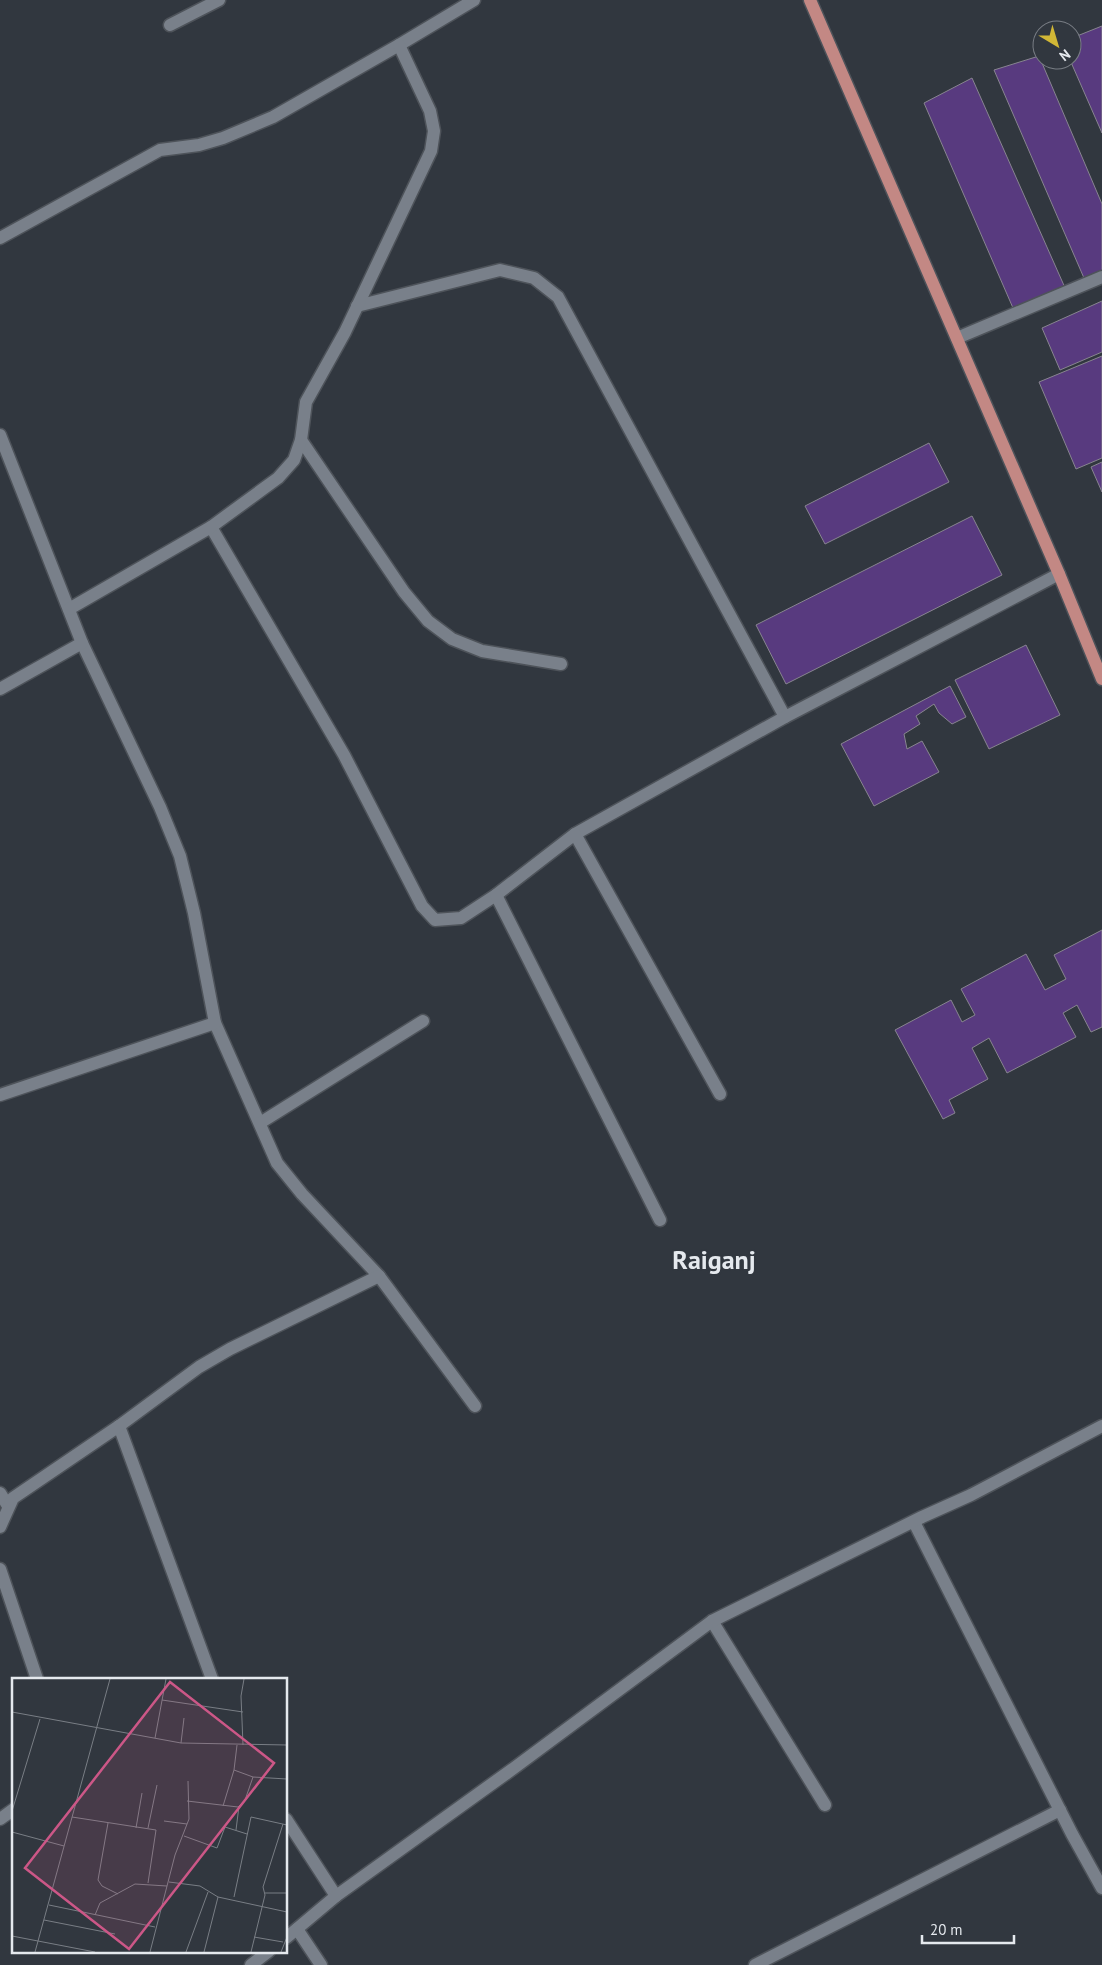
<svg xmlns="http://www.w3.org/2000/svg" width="1102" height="1965" font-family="'PT Sans',sans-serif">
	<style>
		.building { fill: #583a7f; stroke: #888590 }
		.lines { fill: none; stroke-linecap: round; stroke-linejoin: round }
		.minor-casing { stroke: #4e535a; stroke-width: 15 }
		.major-casing { stroke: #4e535a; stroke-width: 15 }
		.minor { stroke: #79808a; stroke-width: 12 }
		.major { stroke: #c38884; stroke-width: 12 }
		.labels { text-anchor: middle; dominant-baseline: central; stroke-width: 4; stroke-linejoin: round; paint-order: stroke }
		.town-label { font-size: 26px; font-weight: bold; fill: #e5e9ee; stroke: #31373f }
		.inset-road { fill: none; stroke: #797e85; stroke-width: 1 }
		.view { fill: #cc5787; fill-opacity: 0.15; stroke: #cc5787; stroke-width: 2.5 }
		.inset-edge { fill: none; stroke: #e5e9ee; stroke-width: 2.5 }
	</style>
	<rect width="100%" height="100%" fill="#31373f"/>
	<g class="building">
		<polygon points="1102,26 1102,133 1070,60 1072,60 1072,38"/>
		<polygon points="1039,56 1102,204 1102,279 1087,285 994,70"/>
		<polygon points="972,78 1066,290 1013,308 924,103"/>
		<polygon points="1102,301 1102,352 1060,370 1042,328"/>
		<polygon points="1102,356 1102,458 1076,469 1039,382"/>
		<polygon points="929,443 949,482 825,544 805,506"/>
		<polygon points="1102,462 1102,492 1091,467"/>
		<polygon points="972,516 1002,575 786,684 756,625"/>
		<polygon points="1026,645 1060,715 989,749 955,680"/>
		<polygon points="950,686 966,717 952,724 939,713 934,704 916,716 920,724 904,734 907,749 922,741 939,772 874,806 841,744"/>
		<polygon points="1102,930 1102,1027 1091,1032 1077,1005 1063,1013 1076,1037 1007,1073 989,1038 972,1048 988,1079 949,1100 955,1113 943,1119 895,1030 951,1000 962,1022 975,1015 961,989 1026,954 1045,990 1066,979 1054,955"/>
	</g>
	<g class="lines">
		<defs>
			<g id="minor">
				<polyline points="170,25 219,0"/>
				<polyline points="0,238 160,150 199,145 223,138 273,117 399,45 474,0"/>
				<polyline points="357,306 500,270 534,278 558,297 785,717"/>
				<polyline points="957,338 1102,277"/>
				<polyline points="0,435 82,643 160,807 180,856 194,913 215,1023 277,1163 302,1194 379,1276 475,1406"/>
				<polyline points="301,440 404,592 428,621 452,639 482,651 561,664"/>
				<polyline points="211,527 344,755 422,906 435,920 461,918 496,895 575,834 785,717 1059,574"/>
				<polyline points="69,609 211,527 278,478 294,460 301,440 306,402 345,332 431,151 434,131 430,111 399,45"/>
				<polyline points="0,689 82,643"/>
				<polyline points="575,834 720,1094"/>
				<polyline points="496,895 660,1220"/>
				<polyline points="0,1095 215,1023"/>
				<polyline points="260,1123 423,1021"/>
				<polyline points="119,1426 212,1679"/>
				<polyline points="0,1493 8,1506"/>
				<polyline points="914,1522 1072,1834 1102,1888"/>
				<polyline points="0,1527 13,1498 119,1426 199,1367 230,1349 379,1276"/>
				<polyline points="0,1569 37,1679"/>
				<polyline points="712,1621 825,1805"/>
				<polyline points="0,1819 14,1809"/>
				<polyline points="286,1819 336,1896"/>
				<polyline points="297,1929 321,1965"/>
				<polyline points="286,1938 336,1896 514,1768 712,1621 922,1517 971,1495 1102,1426"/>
				<polyline points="251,1965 269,1951"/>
				<polyline points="755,1965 1060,1810"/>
			</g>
			<polyline id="major" points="810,0 1059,574 1102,679"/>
		</defs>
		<use href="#minor" class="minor-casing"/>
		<use href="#major" class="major-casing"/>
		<use href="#minor" class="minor"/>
		<use href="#major" class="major"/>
	</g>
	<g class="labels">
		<g class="town-label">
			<text x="714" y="1259">Raiganj</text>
		</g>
	</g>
	<g transform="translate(12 1678)">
		<rect width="275" height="275" fill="#31373f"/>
		<path class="inset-road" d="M150,22L231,34M0,34L169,65L275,67M143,60L154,1M169,65L172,40M231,67L229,18L232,1M222,92L241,99L275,101M175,123L226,129L233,122L241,99M211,128L222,92L225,67M0,133L28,41M60,139L144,152L136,205M152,143L175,146M96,145L86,202L90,208L106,216M124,150L130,115M136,150L145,107M224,152L227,128M0,154L52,168M172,158L205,170L213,149L235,156M157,204L188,208L206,219L275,234M253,215H275M222,219L239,139L275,147M37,227L143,249M83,237L88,225L123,206L155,208M32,242L103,256M0,258L83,274M242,259L271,264M23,274L98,1M138,274L163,177L177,141L176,103M174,274L196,214M192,274L206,219M239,274L253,217L251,209L271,146M269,274L275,259"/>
		<path class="view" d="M158,4L262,85L117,271L13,190Z"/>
		<rect width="275" height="275" class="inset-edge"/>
	</g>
	<g transform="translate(1057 45) rotate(142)"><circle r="24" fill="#31373f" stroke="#797e85"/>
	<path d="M0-4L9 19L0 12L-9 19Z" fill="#d1b736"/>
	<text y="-8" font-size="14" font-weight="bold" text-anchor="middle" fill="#e5e9ee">N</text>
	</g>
	<path d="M922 1935v8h92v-8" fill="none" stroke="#e5e9ee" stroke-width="2.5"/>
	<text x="930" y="1935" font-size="15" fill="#e5e9ee" stroke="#31373f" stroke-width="4" paint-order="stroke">20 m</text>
</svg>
